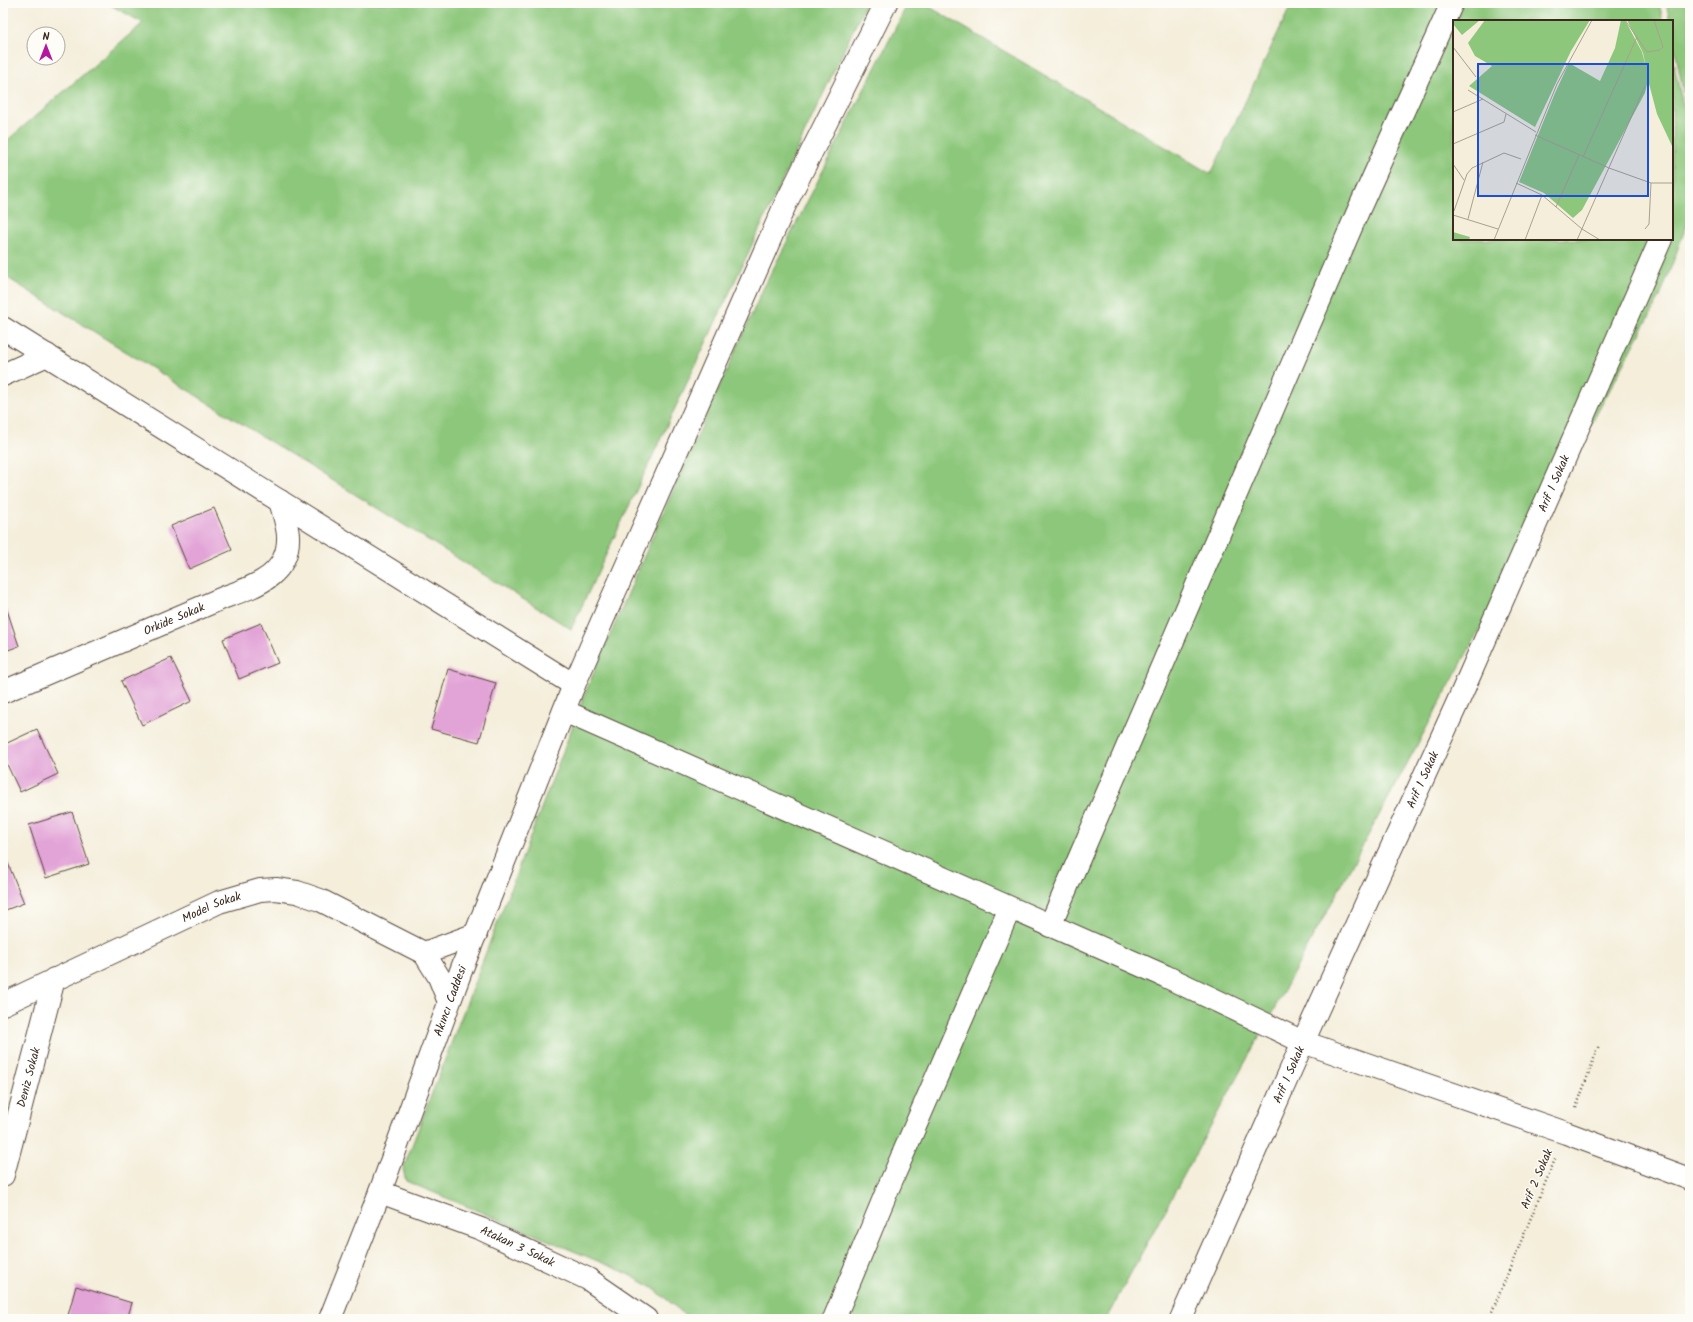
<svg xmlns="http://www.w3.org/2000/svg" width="1693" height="1322" font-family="Kalam,sans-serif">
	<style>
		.green { fill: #8dc77c; stroke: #64784d }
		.building { fill: #e2a3d7 }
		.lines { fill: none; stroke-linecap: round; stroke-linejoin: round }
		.minor-casing { stroke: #57473a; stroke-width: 24 }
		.path { stroke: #57473a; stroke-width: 2.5; stroke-dasharray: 1 3; stroke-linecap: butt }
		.minor { stroke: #fff; stroke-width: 22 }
		.labels { text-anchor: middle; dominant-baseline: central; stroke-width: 3; stroke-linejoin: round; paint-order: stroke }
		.street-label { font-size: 12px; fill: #3b2a1e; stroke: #fdfcf7 }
		.inset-road { fill: none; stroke: #aaa08f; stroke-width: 1 }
		.view { fill: #1d4ed8; fill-opacity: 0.15; stroke: #1d4ed8; stroke-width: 2 }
		.inset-edge { fill: none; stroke: #3b2a1e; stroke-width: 2 }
	</style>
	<rect width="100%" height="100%" fill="#fdfcf7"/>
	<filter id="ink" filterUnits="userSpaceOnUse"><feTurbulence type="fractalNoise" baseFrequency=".025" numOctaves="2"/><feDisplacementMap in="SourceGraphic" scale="8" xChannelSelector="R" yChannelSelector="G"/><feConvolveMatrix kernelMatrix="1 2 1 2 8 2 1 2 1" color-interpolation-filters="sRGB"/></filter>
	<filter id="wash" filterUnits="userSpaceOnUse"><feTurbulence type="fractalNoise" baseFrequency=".012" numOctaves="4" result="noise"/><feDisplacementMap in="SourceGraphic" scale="16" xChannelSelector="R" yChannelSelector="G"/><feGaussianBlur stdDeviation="0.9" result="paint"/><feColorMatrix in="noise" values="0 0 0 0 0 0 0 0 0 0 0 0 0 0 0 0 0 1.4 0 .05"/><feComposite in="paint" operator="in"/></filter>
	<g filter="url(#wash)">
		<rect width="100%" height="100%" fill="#f4eedb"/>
		<g class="green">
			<polygon points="107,3 866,3 571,629 3,275 3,144 143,23"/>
			<polygon points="908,3 923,3 1211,174 1292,3 1659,3 1663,21 1454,21 1454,239 1672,239 1672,57 1687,122 1690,158 1690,216 1660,297 1106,1319 690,1319 653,1288 624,1272 406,1181 403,1169 588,686 656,529 763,289"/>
			<polygon points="1666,3 1690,3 1690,129 1672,33 1672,21 1670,21"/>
		</g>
		<g id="blocks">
			<g class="building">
				<polygon points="214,508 232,550 189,569 171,526"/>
				<polygon points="7,610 19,646 3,652 3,612"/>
				<polygon points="261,623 278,663 239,679 223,639"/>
				<polygon points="171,658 192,701 142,725 121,681"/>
				<polygon points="448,669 496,683 479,742 431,729"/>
				<polygon points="37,729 58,774 20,792 3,756 3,745"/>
				<polygon points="72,812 89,864 46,878 29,825"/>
				<polygon points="3,856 5,856 24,903 3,911"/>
				<polygon points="76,1286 132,1303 127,1319 67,1319"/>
			</g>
		</g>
	</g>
	<g filter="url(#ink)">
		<use href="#blocks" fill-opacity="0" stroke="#57473a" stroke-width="1"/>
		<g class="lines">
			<defs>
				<g id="minor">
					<polyline points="3,328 574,685"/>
					<polyline points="3,375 47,355"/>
					<path id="s1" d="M3,692L225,597C256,586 290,575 288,535C287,524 283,512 280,501"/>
					<polyline points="564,711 1165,976 1303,1042 1566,1133 1690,1179"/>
					<polyline points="1050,926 1359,209 1452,3"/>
					<polyline points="449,1002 439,977 424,953 476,934"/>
					<path id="s2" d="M3,1004L219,902L260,890L276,889L297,892L320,900L424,953"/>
					<path id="s3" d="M3,1175L54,979"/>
					<path id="s4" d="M380,1192L481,1229L588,1279L646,1319"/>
					<path id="s5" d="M330,1319L380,1192L462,968L574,685L785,205L886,3"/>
					<polyline points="834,1319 887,1191 1010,908"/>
					<path id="s6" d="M1181,1319L1303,1042L1460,697L1661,239"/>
				</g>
			</defs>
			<use href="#minor" class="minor-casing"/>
			<g class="path">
				<polyline points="1576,1108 1599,1045"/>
				<polyline points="1489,1319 1556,1157"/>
			</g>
			<use href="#minor" class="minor"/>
		</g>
	</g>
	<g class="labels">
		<g class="street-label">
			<text stroke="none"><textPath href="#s6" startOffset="915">Arif 1 Sokak</textPath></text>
			<text stroke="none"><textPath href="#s1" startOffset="186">Orkide Sokak</textPath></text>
			<text stroke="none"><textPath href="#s6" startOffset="591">Arif 1 Sokak</textPath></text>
			<text stroke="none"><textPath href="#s2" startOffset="230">Model Sokak</textPath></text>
			<text stroke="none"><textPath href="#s5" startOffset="340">Akıncı Caddesi</textPath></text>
			<text stroke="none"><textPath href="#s6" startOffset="267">Arif 1 Sokak</textPath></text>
			<text stroke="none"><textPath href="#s3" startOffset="101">Deniz Sokak</textPath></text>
			<text transform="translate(1537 1179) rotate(-67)">Arif 2 Sokak</text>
			<text stroke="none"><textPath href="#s4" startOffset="148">Atakan 3 Sokak</textPath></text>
		</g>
	</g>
	<g transform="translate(1453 20)">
		<rect width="220" height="220" fill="#f4eedb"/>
		<path d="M0,0H27L9,15L0,4ZM32,0H137L118,31L82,107L16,66L39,46L22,36L15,23ZM168,0H172L189,32L193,47L190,33L174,0H220V128L204,94L195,60L192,73L129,190L120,198L91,173L66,162L102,73L116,43L147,61L162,28ZM0,212L10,215L17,217L16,220H0Z" fill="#8dc77c"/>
		<path class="inset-road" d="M172,0L194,32L207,30L210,27L201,0M0,27L23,57M15,70L83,112M0,92L30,79M82,115L156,148L198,163H219M0,124L51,102L53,94M130,137L184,17M0,144L11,160M63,163L89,175L129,209L147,220M103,187L126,135M1,191L14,154L19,148L51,133L68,139M0,195L45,209M15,199L30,142M192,209L196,204L198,163M41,220L104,64L139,0M72,220L89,175M124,220L192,66"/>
		<path class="view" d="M25,44H195V176H25Z"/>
		<rect width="220" height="220" class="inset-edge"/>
	</g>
	<rect width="1693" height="1322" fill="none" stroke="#fdfcf7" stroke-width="16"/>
	<g transform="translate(46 46)"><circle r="19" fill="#fdfcf7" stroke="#afa8a0"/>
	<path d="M0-3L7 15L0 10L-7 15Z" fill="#b5179e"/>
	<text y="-6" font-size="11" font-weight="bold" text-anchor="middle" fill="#3b2a1e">N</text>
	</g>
</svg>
